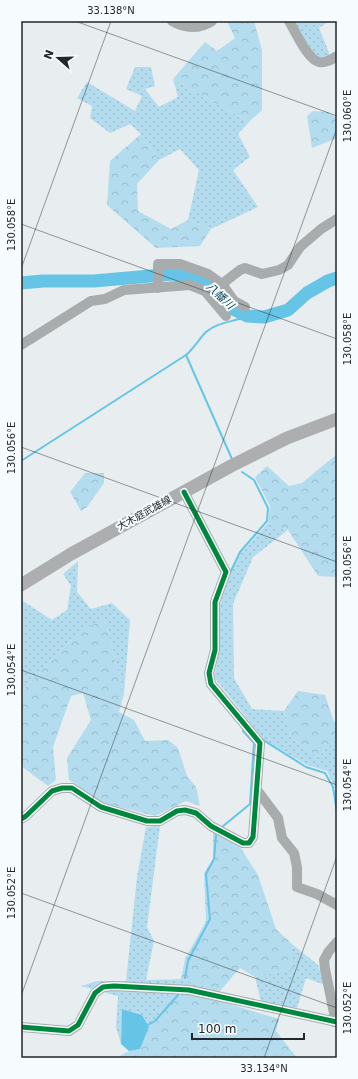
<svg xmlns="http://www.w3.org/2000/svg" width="358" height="1079" font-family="'DejaVu Sans','Noto Sans JP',sans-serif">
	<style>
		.grass { fill: url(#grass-dots) }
		.forest { fill: url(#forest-crowns) }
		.water { fill: #66c5e6 }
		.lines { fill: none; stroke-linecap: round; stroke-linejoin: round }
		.stream { stroke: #66c5e6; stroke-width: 2 }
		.river { stroke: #66c5e6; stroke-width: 13 }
		.minor { stroke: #a9acad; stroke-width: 10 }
		.major { stroke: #acaeb0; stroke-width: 13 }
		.cycleway-casing { stroke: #f6fcfe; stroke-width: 8 }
		.cycleway { stroke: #00873e; stroke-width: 5 }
		.ticks { fill: none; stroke: #232729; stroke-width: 1; stroke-opacity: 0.45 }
		.labels { text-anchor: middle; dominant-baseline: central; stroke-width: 4; stroke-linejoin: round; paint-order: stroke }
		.street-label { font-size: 10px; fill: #232729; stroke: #f6fcfe }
		.water-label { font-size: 11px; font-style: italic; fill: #063e51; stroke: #f6fcfe }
		.neatline { fill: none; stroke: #232729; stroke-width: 1.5 }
		.ticks-label { font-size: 10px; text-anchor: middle; fill: #232729 }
	</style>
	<defs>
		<pattern id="grass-dots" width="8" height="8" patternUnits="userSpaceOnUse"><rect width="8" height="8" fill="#b3dcee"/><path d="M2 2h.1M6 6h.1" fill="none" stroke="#9abdcc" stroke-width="1.8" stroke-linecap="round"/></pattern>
		<pattern id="forest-crowns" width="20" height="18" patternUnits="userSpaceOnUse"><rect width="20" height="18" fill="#b3dcee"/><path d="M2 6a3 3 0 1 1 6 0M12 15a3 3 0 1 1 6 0" fill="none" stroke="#9abdcc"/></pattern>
	</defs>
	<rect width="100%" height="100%" fill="#e8eef0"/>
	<g class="grass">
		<polygon points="293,21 329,21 319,28 330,55 317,58"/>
		<polygon points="135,67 151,67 155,86 145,89 159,107 178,97 173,79 249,122 238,134 250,157 233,170 258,207 211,229 188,220 199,170 180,149 159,160 141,134 130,124 110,133 90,118 92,106 77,98 87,82 135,111 142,96 126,89"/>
		<polygon points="268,523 288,530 253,557 233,604 234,678 252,709 284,711 292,738 318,757 337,739 337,789 335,788 327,771 307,765 265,741 214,677 220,650 220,605 224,587 241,553"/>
		<polygon points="78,561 77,592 91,609 112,603 130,620 124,694 104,617 71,640 21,692 21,603 23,601 52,620 67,610 71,586 63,574"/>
		<polygon points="160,826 147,927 154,941 146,980 181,979 220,991 210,998 168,992 156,1023 149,1027 142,1015 122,1009 121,1044 116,1027 118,996 81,986 98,981 126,981 137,877 146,827"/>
		<polygon points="292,944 318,965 325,985 306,978 297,1008 261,1002 255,977 292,969"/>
	</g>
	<g class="forest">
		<polygon points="227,21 254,21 262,50 262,110 249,122 173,79 205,42 217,51 235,38"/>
		<polygon points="313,111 328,112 337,118 337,138 312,148 307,116"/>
		<polygon points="141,134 159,160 137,184 138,211 171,229 188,220 211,229 200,246 156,248 107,205 110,161"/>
		<polygon points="337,454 337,577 318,576 288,530 268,523 270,506 255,477 267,466 289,486 302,483"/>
		<polygon points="85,473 104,473 104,483 87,507 81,511 70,492"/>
		<polygon points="104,617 124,694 119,712 134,720 145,741 168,740 178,748 187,776 196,787 200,806 186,801 155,816 103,803 69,780 67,758 91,720 83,693 71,696 53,747 56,780 48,786 21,766 21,692 71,640"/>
		<polygon points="298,691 325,695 334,722 337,722 337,739 318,757 292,738 284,711"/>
		<polygon points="213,832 240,847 258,875 276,929 292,944 293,969 255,977 240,968 220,991 181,979 185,959 206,921 204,873 213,859"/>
		<polygon points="168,992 210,998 279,1019 276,1031 297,1058 116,1058 129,1051 140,1049 149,1027 156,1023"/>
	</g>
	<polygon class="water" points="122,1009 142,1015 149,1027 140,1049 129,1051 121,1044"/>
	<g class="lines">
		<g class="stream">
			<polyline points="186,355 232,459"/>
			<path d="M21,461L186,355C194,348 199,339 206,332C217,322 234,322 247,316"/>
			<polyline points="230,573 240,552 267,521 268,508 254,480 242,472"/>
			<polyline points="263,740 306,767 325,773 333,787 337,812"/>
			<polyline points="222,827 250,804 254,743 243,731"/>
			<polyline points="185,978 188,961 210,919 206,874 214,859 216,835"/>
			<polyline points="146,1026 155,1021 178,995"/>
		</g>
		<polyline class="river" points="21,283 43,281 94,281 173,274 200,279 212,287 233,309 247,316 264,317 288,310 307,293 328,281 337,278"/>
		<g class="minor">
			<path d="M172,21C185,29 200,29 212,21"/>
			<path d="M289,21C295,31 308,60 319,62C326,63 331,60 337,56"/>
			<polyline points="222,284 240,270 245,268 262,274 279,270 288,265 300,247 321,229 337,219"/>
			<polyline points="158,288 158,264 180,264 208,274 222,284 234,301 245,307"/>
			<polyline points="21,345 91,301 105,299 124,290 190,285 205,291 226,316"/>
			<polyline points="257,790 278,818 282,838 294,853 297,867 297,887 317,894 337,905"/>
			<polyline points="21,819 26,816 52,791 62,788 72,788 101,807 147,821 160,821 177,811 185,810 196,813 211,826 243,843 249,843 253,837 260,743 211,684 209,673 215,650 215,602 226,572 184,492"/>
			<polyline points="334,1022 334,1013 325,969 324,960 329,951 337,942"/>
			<polyline points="21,1027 69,1031 78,1025 95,993 103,987 114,986 189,990 337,1022"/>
		</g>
		<polyline class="major" points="21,585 71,554 231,466 287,438 337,419"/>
		<defs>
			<g id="cycleway">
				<polyline points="21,819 26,816 52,791 62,788 72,788 101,807 147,821 160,821 177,811 185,810 196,813 211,826 243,843 249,843 253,837 260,743 211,684 209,673 215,650 215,602 226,572 184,492"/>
				<polyline points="21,1027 69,1031 78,1025 95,993 103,987 114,986 189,990 337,1022"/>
			</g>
		</defs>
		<use href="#cycleway" class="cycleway-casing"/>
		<use href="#cycleway" class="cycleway"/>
	</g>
	<path class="ticks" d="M75,21L337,116M21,224L337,339M21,269L111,21M21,447L337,562M21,670L337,785M21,893L337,1008M21,996L337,128M264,1058L337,856"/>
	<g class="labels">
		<g class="street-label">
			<text transform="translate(144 513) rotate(-29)">大木庭武雄線</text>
		</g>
		<g class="water-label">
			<text transform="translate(220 296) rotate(43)">八幡川</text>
		</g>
	</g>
	<rect width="358" height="1079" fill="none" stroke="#f6fcfe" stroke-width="44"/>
	<g transform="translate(58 58) rotate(290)" stroke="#f6fcfe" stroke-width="3" paint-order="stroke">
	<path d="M0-3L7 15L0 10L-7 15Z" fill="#232729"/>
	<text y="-6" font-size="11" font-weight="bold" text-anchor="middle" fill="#232729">N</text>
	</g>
	<path d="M192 1033v6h112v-6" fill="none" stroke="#232729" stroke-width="2"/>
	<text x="198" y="1033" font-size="12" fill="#232729" stroke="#f6fcfe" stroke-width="3" paint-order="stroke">100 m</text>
	<rect x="22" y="22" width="314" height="1035" class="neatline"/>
	<g class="ticks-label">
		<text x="111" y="14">33.138°N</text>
		<text transform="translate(347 116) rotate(-90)" y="4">130.060°E</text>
		<text transform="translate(11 225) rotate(-90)" y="4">130.058°E</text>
		<text transform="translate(347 339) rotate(-90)" y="4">130.058°E</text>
		<text transform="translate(11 448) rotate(-90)" y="4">130.056°E</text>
		<text transform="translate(347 562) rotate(-90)" y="4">130.056°E</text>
		<text transform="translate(11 670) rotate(-90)" y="4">130.054°E</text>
		<text transform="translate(347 785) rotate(-90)" y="4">130.054°E</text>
		<text transform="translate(11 893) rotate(-90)" y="4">130.052°E</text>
		<text transform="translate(347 1008) rotate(-90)" y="4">130.052°E</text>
		<text x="264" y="1072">33.134°N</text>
	</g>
</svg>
